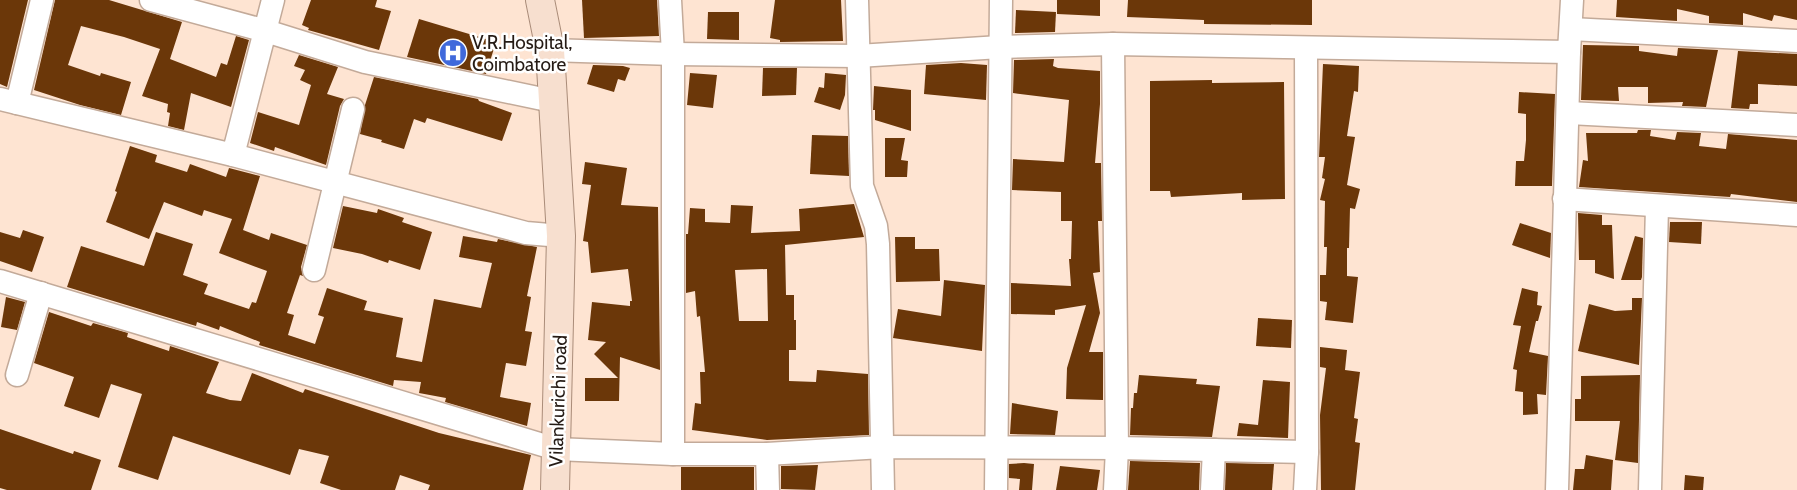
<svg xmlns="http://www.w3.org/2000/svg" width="1797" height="490" font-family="Cabin,sans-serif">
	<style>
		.building { fill: #6b3709; fill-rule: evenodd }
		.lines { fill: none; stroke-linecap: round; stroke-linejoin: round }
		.minor-casing { stroke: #c3aa99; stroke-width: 25 }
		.major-casing { stroke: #aa8c79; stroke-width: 30 }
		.minor { stroke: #fff; stroke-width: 22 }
		.major { stroke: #f7dfcf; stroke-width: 28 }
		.labels { text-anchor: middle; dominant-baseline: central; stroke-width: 5; stroke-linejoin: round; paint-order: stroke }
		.poi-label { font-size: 19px; fill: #251b15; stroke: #fff; text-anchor: start }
		.street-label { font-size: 19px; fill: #251b15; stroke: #fff }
	</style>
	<rect width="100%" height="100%" fill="#fee4d2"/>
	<g class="building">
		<polygon points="0,0 28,0 7,87 0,84"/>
		<polygon points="55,0 109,0 182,22 170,59 216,77 221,63 227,65 236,36 249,40 231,107 191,93 184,130 168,126 170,113 167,112 168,104 142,96 160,49 124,37 81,26 68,65 100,76 101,73 131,82 121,115 80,105 34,90"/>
		<polygon points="311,0 377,0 375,7 391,11 379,50 308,30 309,28 302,25"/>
		<polygon points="582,0 657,0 659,36 584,38"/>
		<polygon points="775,0 841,0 843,41 780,42 780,40 770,38"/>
		<polygon points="1057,0 1100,0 1100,16 1057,14"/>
		<polygon points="1128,0 1312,0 1312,25 1204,24 1204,20 1127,17"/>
		<polygon points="1617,0 1797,0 1797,20 1774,15 1772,21 1743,13 1743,25 1709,23 1709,16 1677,9 1677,21 1616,17"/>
		<polygon points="1016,10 1056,12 1055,32 1015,33"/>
		<polygon points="708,12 739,12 739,40 707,39"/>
		<polygon points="419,19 496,42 486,74 407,57"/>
		<polygon points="1583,45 1639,46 1639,51 1677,56 1678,48 1718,50 1706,107 1682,106 1683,102 1648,103 1648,87 1618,87 1619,101 1581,100"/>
		<polygon points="1738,51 1797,54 1797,86 1758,84 1758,104 1750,104 1749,109 1731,108"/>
		<polygon points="299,55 338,67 327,94 344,99 340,106 326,165 275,147 274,151 250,143 258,112 299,125 311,85 300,80 305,70 294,66"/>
		<polygon points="1054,59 1053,66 1058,68 1100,71 1100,104 1095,163 1101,163 1102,221 1098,221 1100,272 1093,273 1100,313 1089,352 1103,352 1103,400 1066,399 1067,368 1086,305 1055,310 1055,315 1011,314 1011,283 1071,286 1069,259 1071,259 1072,221 1061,221 1061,192 1012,190 1013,159 1064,162 1069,100 1013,93 1014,60"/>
		<polygon points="961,63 987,65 986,100 924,94 926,65"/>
		<polygon points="1323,64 1359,66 1358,92 1354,91 1347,136 1355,137 1347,185 1360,189 1355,209 1350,208 1349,248 1347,248 1347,276 1358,277 1353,323 1325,320 1327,302 1320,301 1320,275 1326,275 1327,247 1324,247 1325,201 1320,200 1325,179 1322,178 1325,157 1319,157"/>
		<polygon points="593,65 623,66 630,68 625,81 618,79 614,92 587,84"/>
		<polygon points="763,68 797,68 796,95 762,96"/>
		<polygon points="690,73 717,75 713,108 687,105"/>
		<polygon points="825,73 846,75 845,95 840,110 814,102 819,87 824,88"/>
		<polygon points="374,77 478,99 479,101 512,113 502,141 427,118 425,123 414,119 404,149 381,142 382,140 360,134 365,105"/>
		<polygon points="1212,80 1212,83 1284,82 1285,199 1242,200 1242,193 1171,197 1170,191 1150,191 1150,81"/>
		<polygon points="874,86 911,90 911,131 875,120 875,110 873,110"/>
		<polygon points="1519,92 1555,94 1552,186 1515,186 1516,161 1524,161 1526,140 1526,114 1518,113"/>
		<polygon points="1638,130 1651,130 1650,136 1675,140 1677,132 1701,133 1699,146 1726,149 1728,134 1797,140 1797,202 1731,194 1730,197 1579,187 1583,160 1588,161 1586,133 1637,133"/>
		<polygon points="812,135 848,136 849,176 810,174"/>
		<polygon points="885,138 905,138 901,160 908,161 907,177 885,177"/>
		<polygon points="130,146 157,155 155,162 187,172 190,164 226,177 229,168 260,176 243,230 269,240 271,233 307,245 301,267 303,276 300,275 287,313 294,315 288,335 315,344 324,317 318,315 327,288 367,301 364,310 403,318 396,357 422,362 434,299 481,308 492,263 459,257 463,236 497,242 498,239 537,247 527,296 531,297 525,331 532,332 526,366 506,363 500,397 531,403 527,426 445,402 446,398 419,393 421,382 394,380 393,386 259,345 260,342 220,326 219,330 197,322 196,326 67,287 81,246 144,266 156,232 193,244 183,275 208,284 204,294 249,309 252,302 256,303 267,271 219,253 232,219 204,210 202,216 164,202 149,239 106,222 117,192 115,191"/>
		<polygon points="585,162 627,168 621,205 658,207 660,370 620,357 619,401 585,401 585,378 618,378 594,354 606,342 588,340 592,302 630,306 630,301 632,301 628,269 591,273 588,242 583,241 591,185 582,184"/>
		<path d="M854,204L864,237L785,245L786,295H794V320H796V350H789V381L816,382L817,370L868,374L869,435L767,440L692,430L695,403L701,404L700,372H705L700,316L697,317L695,291L686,293V234H688L690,208L705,209V222L730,223L731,205L753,206L751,233L800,231L799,209ZM767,269L768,321H739L735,270Z"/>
		<polygon points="343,206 377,213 378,209 404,218 402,222 432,232 420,270 389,260 388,263 362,254 333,248"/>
		<polygon points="1578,213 1602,215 1602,225 1612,225 1614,279 1595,273 1595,260 1579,260"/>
		<polygon points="1670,222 1702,222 1701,244 1669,242"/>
		<polygon points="1520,223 1551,233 1550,258 1512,245"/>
		<polygon points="23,230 44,237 32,272 0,261 0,232 20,238"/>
		<polygon points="1635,236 1643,238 1642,277 1641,280 1621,280"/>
		<polygon points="895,237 915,237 915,249 939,249 940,281 896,282"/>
		<polygon points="944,280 985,285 982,351 893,338 898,309 941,316"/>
		<polygon points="1522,288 1538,292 1537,305 1542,306 1538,321 1536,321 1529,352 1548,356 1546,395 1537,394 1538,414 1523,415 1523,392 1515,391 1517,370 1513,369 1521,326 1513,325"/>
		<polygon points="6,297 25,302 17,330 1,327"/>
		<polygon points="1632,298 1642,298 1639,365 1578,351 1589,304 1615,311 1632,310"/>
		<polygon points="49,312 91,326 93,323 128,333 127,337 169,351 170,346 219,362 206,393 230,400 241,401 252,373 303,393 305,389 439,433 531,455 523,490 428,490 430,485 400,475 395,490 341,490 320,483 329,456 299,449 290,475 173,436 158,480 118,467 142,394 111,384 99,418 64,406 74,377 34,363"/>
		<polygon points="1258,318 1292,320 1291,348 1256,346"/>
		<polygon points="1320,347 1347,350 1345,370 1360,372 1354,418 1358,419 1355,442 1360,443 1355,490 1321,490 1320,415 1326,368 1320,367"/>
		<polygon points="1139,375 1197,379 1196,384 1220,386 1212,437 1130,435 1131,408 1133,408 1134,393 1137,393"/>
		<polygon points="1640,375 1638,463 1615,460 1620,421 1575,421 1575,399 1581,399 1581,376"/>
		<polygon points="1263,380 1290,382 1288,438 1237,436 1239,423 1258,425"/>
		<polygon points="1012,403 1058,411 1055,435 1010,434"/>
		<polygon points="0,429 73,454 74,451 101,460 91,490 7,490 0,488"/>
		<polygon points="1586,455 1613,460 1611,490 1573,490 1575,469 1584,469"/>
		<polygon points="1130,461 1200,463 1199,490 1128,490"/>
		<polygon points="1024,463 1034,464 1032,490 1019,490 1020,479 1009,478 1009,464"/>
		<polygon points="1226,463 1274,464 1272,490 1225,490"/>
		<polygon points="818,465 815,490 781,489 781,466"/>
		<polygon points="1060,466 1100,470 1097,490 1056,490"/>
		<rect x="681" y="467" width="73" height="23"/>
		<polygon points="1685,475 1704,477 1703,490 1684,490"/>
	</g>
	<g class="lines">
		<defs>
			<g id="minor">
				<polyline points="151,0 266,31 365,62 552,101"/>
				<polyline points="670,0 673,54 673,454"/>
				<polyline points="857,0 862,186 876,226 878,244 883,490"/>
				<polyline points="1571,29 1797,41"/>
				<polyline points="550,50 673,54 858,56 1000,47 1113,44 1569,52 1572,0"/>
				<polyline points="0,99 233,155 526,233 561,236"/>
				<polyline points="17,103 42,0"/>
				<polyline points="1569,113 1797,125"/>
				<polyline points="233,155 273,0"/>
				<polyline points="1564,199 1797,215"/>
				<polyline points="314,270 353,109"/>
				<polyline points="0,281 556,449 673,454 767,454 882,447 1117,448 1113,44"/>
				<polyline points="17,375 41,293"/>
				<polyline points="767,454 768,490"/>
				<polyline points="996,490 1001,0"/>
				<polyline points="1115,490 1117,448 1307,452"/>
				<polyline points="1212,490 1214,450"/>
				<polyline points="1305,490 1307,452 1306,48"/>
				<polyline points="1557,490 1569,52"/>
				<polyline points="1650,490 1657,206"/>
			</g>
			<polyline id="major" points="540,0 550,50 561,236 555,490"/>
		</defs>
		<use href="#minor" class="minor-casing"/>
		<use href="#major" class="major-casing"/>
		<use href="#minor" class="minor"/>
		<use href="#major" class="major"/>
	</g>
	<defs>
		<symbol id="hospital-disc" viewBox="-11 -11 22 22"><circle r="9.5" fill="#4069db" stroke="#fff"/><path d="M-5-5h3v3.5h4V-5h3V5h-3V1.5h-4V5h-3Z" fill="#fff"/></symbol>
	</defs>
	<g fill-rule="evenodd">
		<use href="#hospital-disc" x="437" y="37" width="32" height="32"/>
	</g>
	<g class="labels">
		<g class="poi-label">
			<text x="472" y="42">V.R.Hospital,<tspan x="472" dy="22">Coimbatore</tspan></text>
		</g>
		<g class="street-label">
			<text transform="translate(558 401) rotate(-88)">Vilankurichi road</text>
		</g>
	</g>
</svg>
